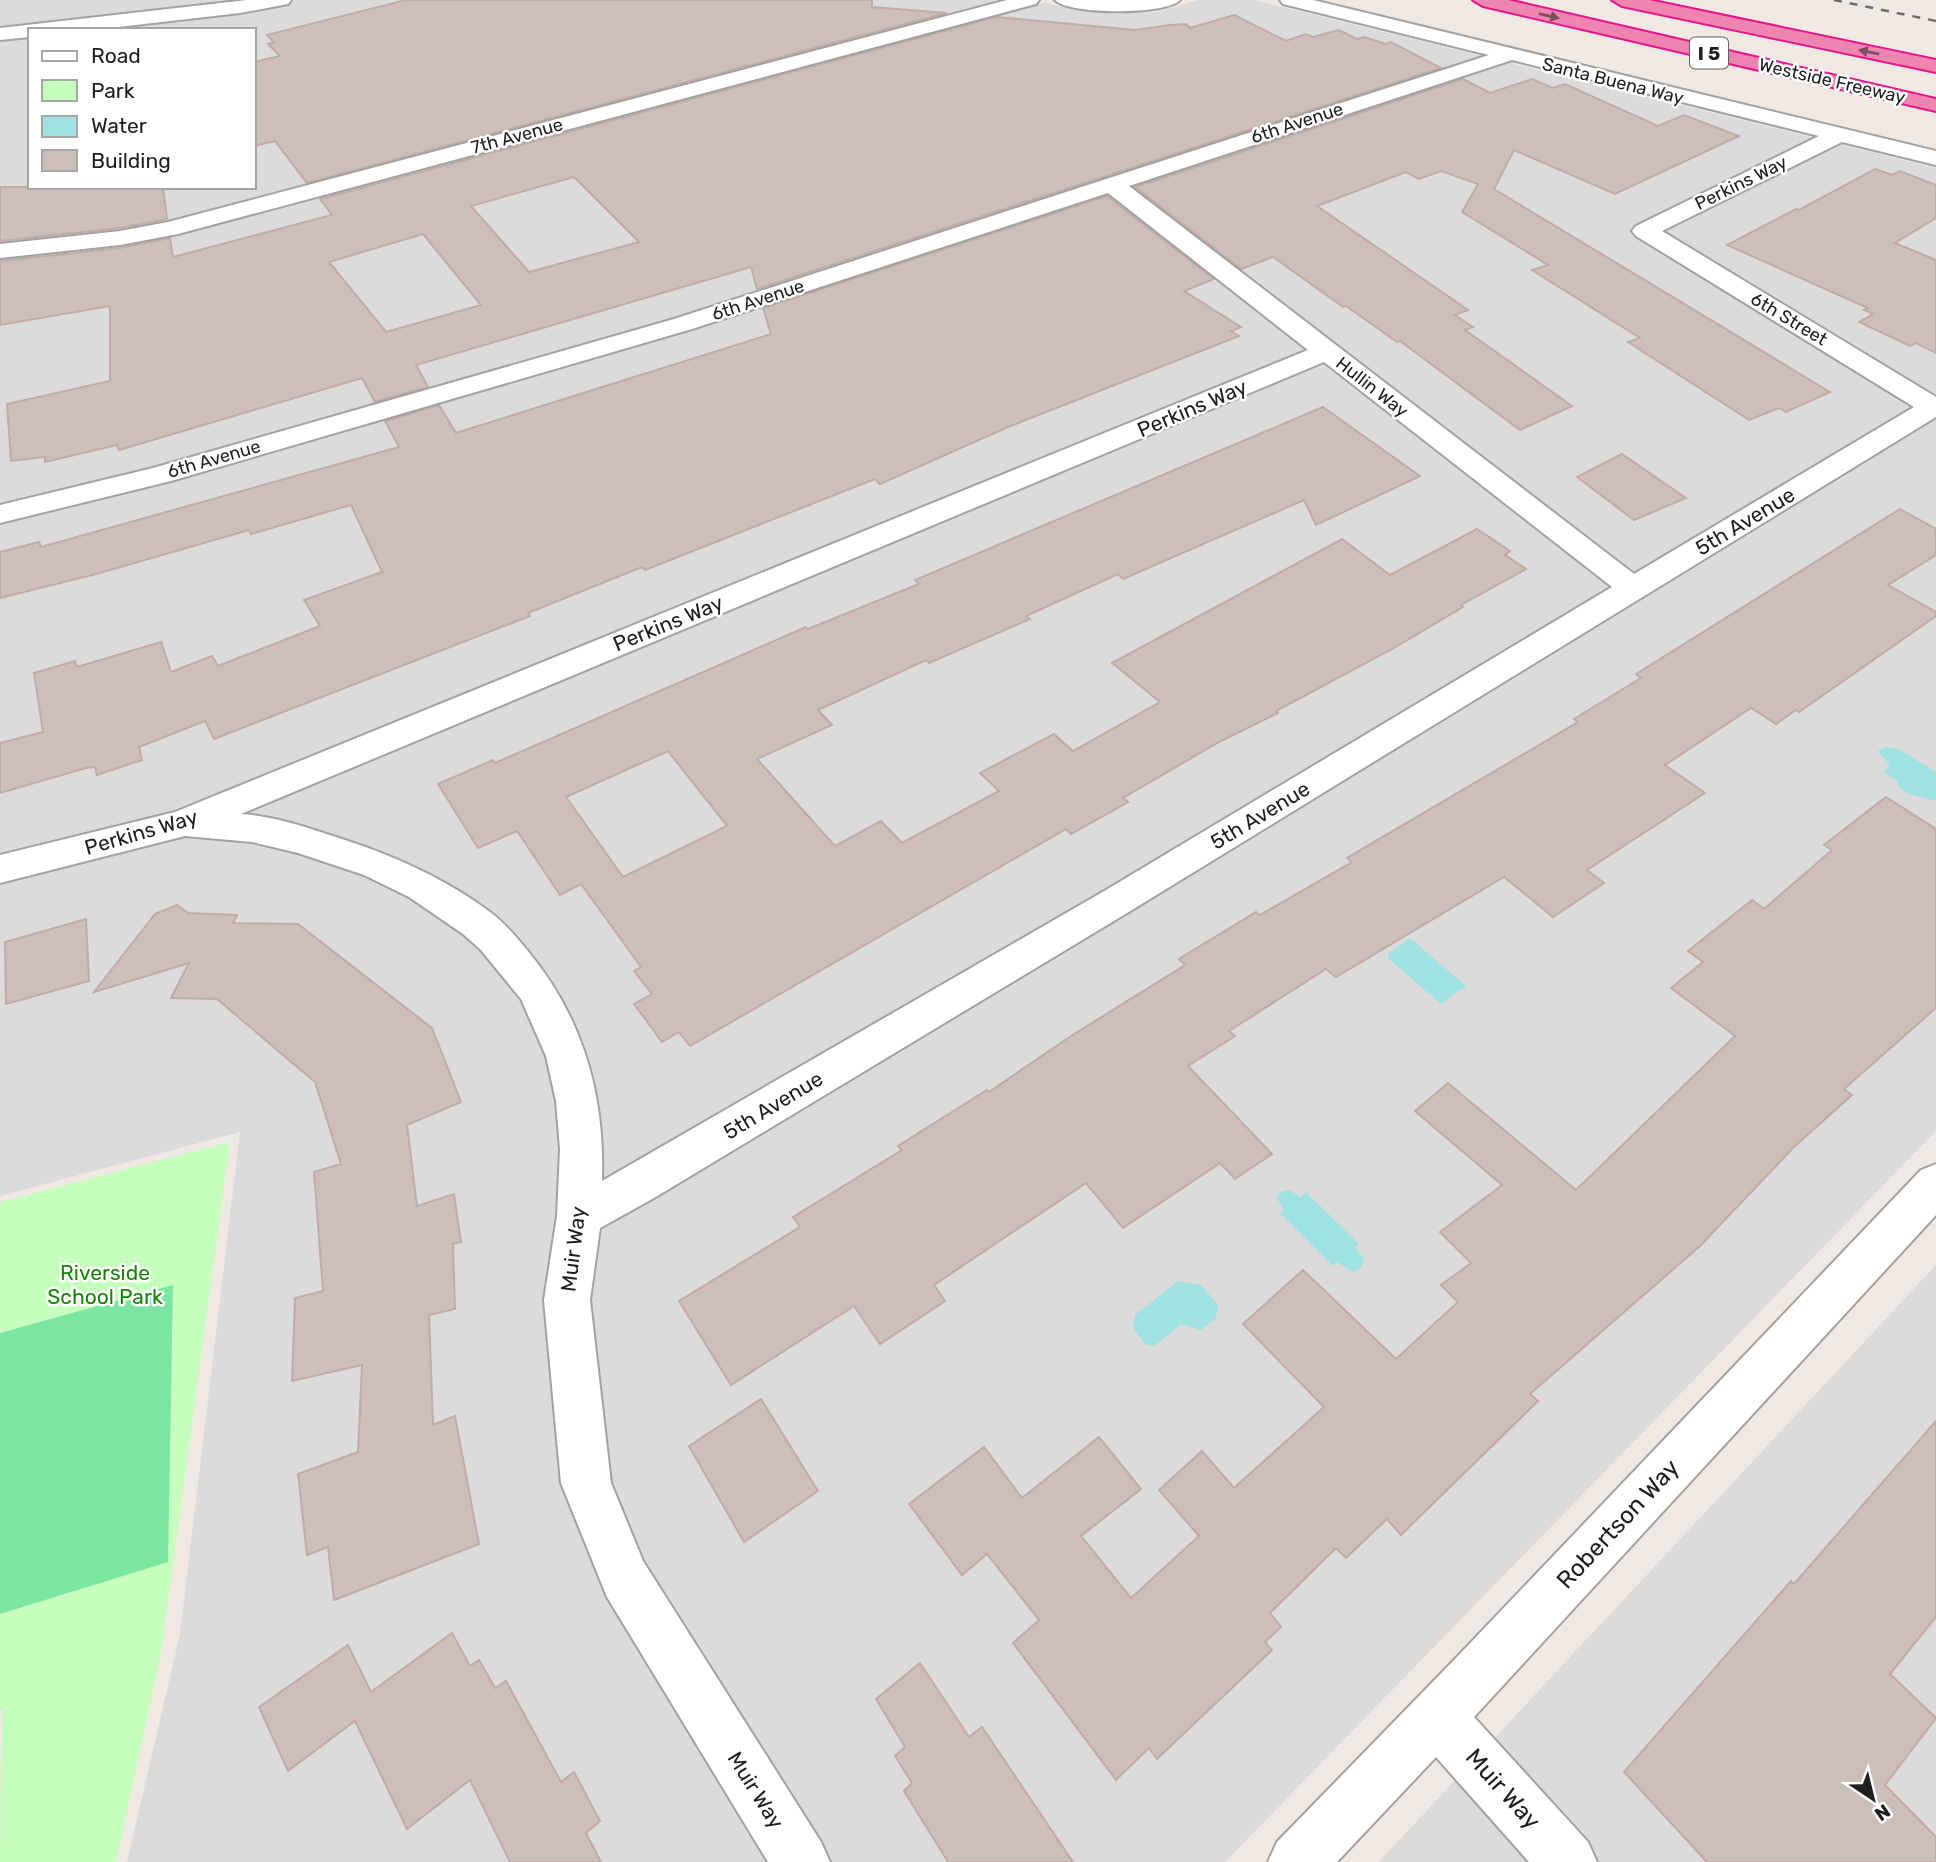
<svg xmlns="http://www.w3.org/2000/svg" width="1936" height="1862" font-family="Rubik,sans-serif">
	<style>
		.residential { fill: #dcdbdb; fill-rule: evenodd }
		.park { fill: #c6febd }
		.pitch { fill: #7be5a4 }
		.water { fill: #a0e1e1 }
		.building { fill: #ccbeb9; stroke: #c3aba5; stroke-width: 2; fill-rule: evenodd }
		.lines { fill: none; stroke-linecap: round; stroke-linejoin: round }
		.minor-casing { stroke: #a2a2a2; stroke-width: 4 }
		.highway-casing { stroke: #e8168e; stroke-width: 4 }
		.minor { fill: #fff; fill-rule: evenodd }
		.highway { fill: #ee85b0; fill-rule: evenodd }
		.rail { stroke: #6c6c6c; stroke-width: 2.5; stroke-dasharray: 8 8; stroke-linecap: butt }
		.oneway { fill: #7c4c60 }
		.labels { text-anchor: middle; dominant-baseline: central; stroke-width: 5; stroke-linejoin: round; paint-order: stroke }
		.far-street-label { font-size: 18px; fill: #1e1e1e; stroke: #fff }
		.shield { fill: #fff; stroke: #626262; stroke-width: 2 }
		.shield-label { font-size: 19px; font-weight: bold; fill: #1e1e1e }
		.street-label { font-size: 21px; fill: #1e1e1e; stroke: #fff }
		.park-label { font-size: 21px; fill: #158603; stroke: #fff }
		.near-street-label { font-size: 24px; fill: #1e1e1e; stroke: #fff }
	</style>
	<rect width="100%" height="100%" fill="#f0e9e3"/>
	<g class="residential">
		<path d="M0,0H1006L157,223L0,243ZM30,30H254V187H30Z"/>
		<polygon points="1198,0 1254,0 1936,168 1936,1131 1225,1862 127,1862 180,1634 240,1132 0,1196 0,259 121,247 1043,3 1099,13 1156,12"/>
		<polygon points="1936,1265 1936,1862 1378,1862 1402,1837"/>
	</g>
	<polygon class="park" points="230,1142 161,1653 116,1862 0,1862 2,1710 0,1710 0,1202"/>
	<polygon class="pitch" points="173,1285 168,1562 0,1614 0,1333"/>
	<g class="water">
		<path d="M1885,747L1900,750L1936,772V801C1922,796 1901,797 1897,781L1884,772L1890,765L1878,751Z"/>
		<polygon points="1410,938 1466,986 1441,1004 1388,958 1388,954"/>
		<polygon points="1289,1190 1301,1197 1306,1192 1359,1244 1355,1247 1364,1259 1360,1269 1353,1272 1337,1262 1333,1266 1280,1213 1284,1210 1277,1198 1280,1192"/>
		<polygon points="1178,1281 1201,1285 1218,1305 1216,1318 1201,1330 1181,1324 1154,1346 1145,1344 1133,1328 1135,1315"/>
	</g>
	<g class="building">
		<polygon points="406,0 872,0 872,7 947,13 307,183 275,141 254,146 254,62 280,56 268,44 274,42 267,35"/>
		<path d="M1234,15L1286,41L1306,34L1313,37L1339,30L1357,39L1364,37L1386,44L1391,42L1441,68L757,289L751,267L416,365L428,387L375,402L362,378L119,450L117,445L45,462V457L11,461L7,404L110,381V306L0,325V261L120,248L170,238L173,257L332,215L320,199L996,17L1135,30L1170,25L1186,24L1190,28ZM574,177L639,242L529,272L471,206ZM423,234L481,305L386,332L329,262Z"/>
		<polygon points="1463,79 1490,93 1532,79 1553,88 1565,84 1658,126 1684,115 1739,136 1615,194 1514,150 1494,189 1830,392 1786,412 1779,408 1749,420 1628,342 1640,338 1532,270 1548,265 1462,212 1478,184 1441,171 1419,179 1406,172 1317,206 1468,310 1455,315 1473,327 1465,330 1572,406 1520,430 1400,341 1397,342 1346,306 1343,307 1273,257 1241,269 1135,187"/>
		<polygon points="1875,169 1892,175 1900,171 1936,185 1936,218 1895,243 1936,260 1936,353 1916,343 1910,346 1859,322 1873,314 1864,310 1868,308 1727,245 1796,209 1799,210"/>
		<polygon points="0,187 163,187 167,219 120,228 0,241"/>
		<polygon points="1107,196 1214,279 1184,291 1241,327 1231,331 1239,336 1008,427 880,484 875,479 645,570 642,567 528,613 530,616 214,739 205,721 139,747 142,760 97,775 95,767 86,768 0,793 0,743 43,732 34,673 75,661 77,667 161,642 171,672 212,656 218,666 320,626 304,600 382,572 351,505 251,534 249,530 96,574 0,598 0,552 39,542 41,547 399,447 385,421 439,405 456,433 771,334 763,308"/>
		<path d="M1323,407L1420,476L1316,525L1304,500L1123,579L1118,574L1026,616L1030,619L929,663L926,660L818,710L832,725L757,759L835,846L881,821L902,843L999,791L980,773L1054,734L1073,751L1160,702L1112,663L1342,539L1390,575L1477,529L1510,551L1505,555L1526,569L1461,605L1463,607L1394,648L1276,711L1278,713L1219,742L1123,798L1128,802L1071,834L1066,829L690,1046L679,1032L662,1042L634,1004L652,994L634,971L641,967L581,884L560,895L517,831L478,848L438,784L493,760L495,763L806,627L808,629L919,584L915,580ZM668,751L727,826L623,877L566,797Z"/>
		<polygon points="1622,454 1686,498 1634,520 1577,477"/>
		<polygon points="1900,509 1936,529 1936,555 1888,585 1936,612 1936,616 1799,712 1796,710 1776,724 1751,708 1665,765 1705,793 1587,870 1604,883 1553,917 1504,877 1336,977 1326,969 1229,1031 1235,1036 1188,1066 1272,1154 1235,1179 1220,1163 1123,1228 1086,1183 934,1285 945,1301 880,1344 854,1306 731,1385 679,1301 800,1227 793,1217 902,1150 898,1146 987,1090 989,1092 1071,1036 1185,965 1179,959 1256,912 1260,915 1352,862 1347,858 1578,722 1574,719 1641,678 1636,674"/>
		<polygon points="1886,797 1936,829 1936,1008 1844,1089 1852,1095 1794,1147 1700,1246 1530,1394 1538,1401 1401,1535 1387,1519 1346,1558 1336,1548 1270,1613 1281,1627 1265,1642 1272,1650 1157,1759 1149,1748 1116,1780 1013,1643 1039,1620 987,1554 962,1575 909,1504 984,1447 1022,1498 1099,1437 1141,1489 1081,1536 1131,1598 1199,1536 1159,1490 1202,1451 1234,1488 1324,1407 1243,1324 1303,1270 1396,1359 1458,1302 1441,1285 1471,1263 1440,1232 1502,1185 1415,1111 1448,1083 1576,1190 1735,1036 1671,988 1703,962 1688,951 1752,900 1764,909 1832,850 1824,845"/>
		<polygon points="177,905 188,913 237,915 233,923 298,924 432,1028 461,1102 407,1125 417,1206 454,1194 461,1242 453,1244 455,1309 429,1315 433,1425 455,1416 479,1544 334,1600 328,1547 307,1555 298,1474 358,1452 362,1365 292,1381 295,1298 323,1291 314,1172 341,1164 315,1082 217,999 171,998 189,963 94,992 155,914"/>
		<polygon points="86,919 89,981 6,1004 5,942"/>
		<polygon points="761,1399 818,1491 744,1542 689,1446"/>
		<polygon points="1936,1421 1936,1617 1890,1674 1936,1718 1885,1785 1936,1837 1936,1862 1707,1862 1624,1772 1791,1581 1794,1584"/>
		<polygon points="452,1633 470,1666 479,1660 495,1688 506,1681 561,1782 574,1772 600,1821 586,1833 601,1862 510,1862 470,1780 407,1829 355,1721 288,1771 259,1707 348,1645 371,1692"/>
		<polygon points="920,1663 969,1737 982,1727 1073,1862 948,1862 904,1791 912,1783 895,1756 905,1747 876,1699"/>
	</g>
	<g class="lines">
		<defs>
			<g id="minor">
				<polygon points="247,0 291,0 288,4 240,13 92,30 30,30 30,37 0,40 0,28"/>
				<polygon points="1007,0 1039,0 1036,4 178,234 120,245 0,258 0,244 120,231 168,222"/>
				<path d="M1055,0H1180C1167,15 1068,15 1055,0Z"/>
				<path d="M1280,0H1313L1936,151V165L1842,142L1662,231L1936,397V417L1132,910L654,1198L600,1228L590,1300L611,1483L643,1561L821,1842L830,1862H768L607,1597L561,1483L544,1300L557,1216L560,1149L556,1101L546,1056L521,999L480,949L463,934L409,897L364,875L298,853L252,842L185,836L0,883V855L175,812L1308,350L1108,193L692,329L171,481L0,523V505L153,468L674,319L1489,55L1283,4ZM1512,60L1819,136L1636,226L1632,231L1636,236L1914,407L1634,574L1129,186ZM1324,362L1612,587L1106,890L602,1181C605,1095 583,1017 527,950C516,937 505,923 490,912C447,880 399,858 348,841C314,830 277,816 241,814Z"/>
				<polygon points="1936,1164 1936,1215 1474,1717 1588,1842 1597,1862 1529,1862 1436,1757 1337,1862 1268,1862 1277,1842 1456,1658 1921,1170"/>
			</g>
			<g id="highway">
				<polygon points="1473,0 1508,0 1936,99 1936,111 1483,6"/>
				<polygon points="1612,0 1649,0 1936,60 1936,72 1622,6"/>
			</g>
		</defs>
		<use href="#minor" class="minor-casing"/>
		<use href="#highway" class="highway-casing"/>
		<use href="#minor" class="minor"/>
		<use href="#highway" class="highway"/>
		<polyline class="rail" points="1834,0 1936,21"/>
	</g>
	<defs><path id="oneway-solid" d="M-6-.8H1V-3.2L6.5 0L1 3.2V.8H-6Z" transform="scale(1.75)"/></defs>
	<g class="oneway">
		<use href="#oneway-solid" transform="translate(1549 16) rotate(13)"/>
		<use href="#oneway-solid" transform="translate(1869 52) rotate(-168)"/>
	</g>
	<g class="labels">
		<g class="far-street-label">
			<text transform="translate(1613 81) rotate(14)">Santa Buena Way</text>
			<text transform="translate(1832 81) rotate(13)">Westside Freeway</text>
			<text transform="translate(1297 123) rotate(-18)">6th Avenue</text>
			<text transform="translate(517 136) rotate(-15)">7th Avenue</text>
			<text transform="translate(1741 183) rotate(-26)">Perkins Way</text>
			<text transform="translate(758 300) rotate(-18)">6th Avenue</text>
			<text transform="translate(1789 319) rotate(31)">6th Street</text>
			<text transform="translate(1372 387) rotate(38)">Hullin Way</text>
			<text transform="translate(214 459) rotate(-16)">6th Avenue</text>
		</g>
		<rect class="shield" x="1690" y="37.5" width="38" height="31" rx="5"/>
		<g class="shield-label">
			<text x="1709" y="53">I 5</text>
		</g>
		<g class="street-label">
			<text transform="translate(1192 408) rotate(-23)">Perkins Way</text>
			<text transform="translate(1745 521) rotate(-31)">5th Avenue</text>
			<text transform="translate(668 623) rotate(-22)">Perkins Way</text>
			<text transform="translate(1260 815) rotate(-31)">5th Avenue</text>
			<text transform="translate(141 832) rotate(-16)">Perkins Way</text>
			<text transform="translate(773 1105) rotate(-31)">5th Avenue</text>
			<text transform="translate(573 1249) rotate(-83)">Muir Way</text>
			<text transform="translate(756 1790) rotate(58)">Muir Way</text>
		</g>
		<g class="park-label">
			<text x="105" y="1272">Riverside<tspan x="105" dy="24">School Park</tspan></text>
		</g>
		<g class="near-street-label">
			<text transform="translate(1618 1524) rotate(-47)">Robertson Way</text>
			<text transform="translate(1503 1789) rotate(48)">Muir Way</text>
		</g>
	</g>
	<rect x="28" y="28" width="228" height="161" fill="#ffffff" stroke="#a5a5a5" stroke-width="2"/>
	<rect x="42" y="51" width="35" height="10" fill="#ffffff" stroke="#a5a5a5" stroke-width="2"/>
	<text x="91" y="63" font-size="21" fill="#1e1e1e">Road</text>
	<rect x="42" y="80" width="35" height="21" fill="#c6febd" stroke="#a5a5a5" stroke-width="2"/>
	<text x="91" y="98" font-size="21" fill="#1e1e1e">Park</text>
	<rect x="42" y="116" width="35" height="21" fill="#a0e1e1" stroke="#a5a5a5" stroke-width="2"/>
	<text x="91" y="133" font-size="21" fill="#1e1e1e">Water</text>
	<rect x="42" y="150" width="35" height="21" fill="#ccbeb9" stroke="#a5a5a5" stroke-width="2"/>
	<text x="91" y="168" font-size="21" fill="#1e1e1e">Building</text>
	<g transform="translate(1873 1799) rotate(145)" stroke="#ffffff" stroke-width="5" paint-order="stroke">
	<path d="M0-5L12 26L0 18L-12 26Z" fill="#1e1e1e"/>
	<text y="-10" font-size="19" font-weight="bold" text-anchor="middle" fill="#1e1e1e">N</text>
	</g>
</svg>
